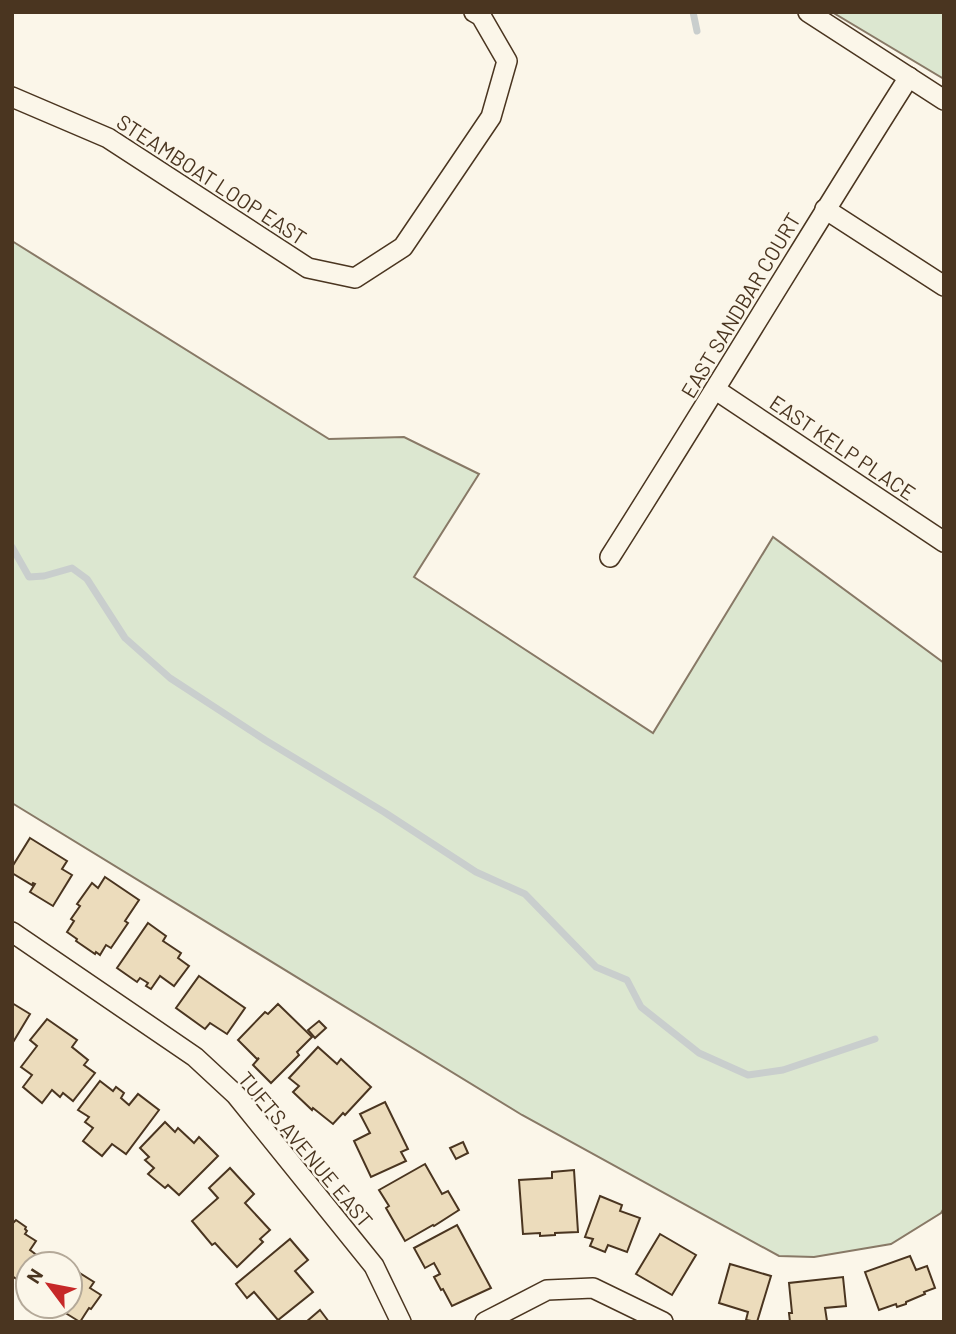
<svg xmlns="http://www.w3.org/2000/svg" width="956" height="1334" font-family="Barlow,sans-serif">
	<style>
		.green { fill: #dce7d0; stroke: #887966; stroke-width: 2 }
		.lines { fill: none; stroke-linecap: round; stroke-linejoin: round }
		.stream { stroke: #c9cecd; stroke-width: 7 }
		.building { fill: #ecdcbc; stroke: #4a3520; stroke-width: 2 }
		.minor-casing { stroke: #4a3520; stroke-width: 22 }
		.minor { stroke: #fbf6e9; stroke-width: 19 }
		.labels { text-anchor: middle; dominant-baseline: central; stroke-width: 5; stroke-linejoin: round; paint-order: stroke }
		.street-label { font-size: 21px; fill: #4a3520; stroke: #fbf6e9 }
	</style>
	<rect width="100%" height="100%" fill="#fbf6e9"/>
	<g class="green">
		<polygon points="832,12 944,12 944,79"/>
		<polygon points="12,241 329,439 404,437 479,474 414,577 653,733 773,537 944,663 944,1208 941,1213 891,1244 814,1257 779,1256 522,1115 12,803"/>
	</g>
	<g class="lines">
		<g class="stream">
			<polyline points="693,12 697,31"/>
			<polyline points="12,547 29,577 44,576 72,568 87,579 125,638 170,678 265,740 384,812 476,872 525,894 596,967 627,980 641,1007 699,1053 748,1075 783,1070 875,1039"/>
		</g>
	</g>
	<g class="building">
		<polygon points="30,838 67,861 62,869 72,875 53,906 30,892 35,884 33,883 32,885 12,873 12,867"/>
		<polygon points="105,877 139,900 125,921 128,923 111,948 106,945 100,955 96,952 95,954 76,941 77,939 67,932 74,921 71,919 80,906 77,904 92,883 98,888"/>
		<polygon points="148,923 166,936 163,941 181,953 178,958 189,966 174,986 160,976 151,989 146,986 148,983 140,978 137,982 117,968"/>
		<polygon points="199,976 245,1008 227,1034 210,1023 205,1029 176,1008"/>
		<polygon points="12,1003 30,1014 12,1044"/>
		<polygon points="278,1004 312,1037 297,1052 299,1055 271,1083 253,1065 259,1058 257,1059 238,1040 265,1012 268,1014"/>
		<polygon points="47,1019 77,1040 72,1047 88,1060 84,1065 95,1073 73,1101 63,1093 60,1097 52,1090 42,1103 23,1087 32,1075 21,1067 37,1046 30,1040"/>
		<polygon points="319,1021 326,1028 315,1038 308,1030"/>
		<polygon points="318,1047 337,1064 341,1059 371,1087 345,1115 343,1113 333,1124 313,1108 312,1110 293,1092 299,1086 289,1078"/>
		<polygon points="100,1081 113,1091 116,1087 124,1093 121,1098 129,1105 138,1094 159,1110 126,1154 112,1144 102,1156 83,1141 93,1128 85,1122 89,1117 78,1110"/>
		<polygon points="385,1102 408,1149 401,1152 406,1161 371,1177 354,1141 370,1133 360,1114"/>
		<polygon points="165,1122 175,1132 178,1128 194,1143 199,1137 218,1156 179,1195 168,1185 165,1188 148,1174 154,1168 145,1160 149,1157 140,1148"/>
		<polygon points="463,1142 468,1153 456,1159 450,1148"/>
		<polygon points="425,1164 442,1194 448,1191 459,1210 434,1226 433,1225 405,1241 386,1208 389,1206 379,1190"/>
		<polygon points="230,1168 254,1194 245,1203 270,1230 260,1239 263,1242 237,1267 215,1243 212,1245 192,1221 218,1198 209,1188"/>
		<polygon points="574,1170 578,1232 555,1233 555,1235 540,1236 540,1233 523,1234 519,1180 552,1178 552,1172"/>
		<polygon points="600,1196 622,1205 620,1211 640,1218 627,1252 608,1245 605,1252 590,1246 593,1239 585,1237"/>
		<polygon points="16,1220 26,1227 25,1229 27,1231 25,1234 36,1241 30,1250 46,1262 45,1264 28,1264 28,1281 21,1276 18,1280 12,1276 12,1224"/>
		<polygon points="457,1225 491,1288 452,1306 443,1289 441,1290 434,1277 440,1274 434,1263 425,1268 414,1248"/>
		<polygon points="660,1234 696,1255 672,1295 636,1274"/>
		<polygon points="290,1239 308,1260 295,1271 313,1292 278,1320 254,1292 247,1298 236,1284"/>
		<polygon points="910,1256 916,1270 927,1266 935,1288 924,1292 925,1294 906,1302 906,1304 897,1307 896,1304 879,1310 865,1272"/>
		<polygon points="730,1264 771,1276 757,1322 746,1320 748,1312 719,1303"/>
		<polygon points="70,1267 94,1282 90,1288 101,1295 91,1309 89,1308 80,1322 59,1309 61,1306 70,1306"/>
		<polygon points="843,1277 846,1306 825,1308 827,1321 790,1322 789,1313 792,1313 789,1283"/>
		<polygon points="320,1310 329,1322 306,1322"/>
	</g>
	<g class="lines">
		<defs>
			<g id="minor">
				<polyline points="808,12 944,100"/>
				<polyline points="12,97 108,138 308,268 355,278 403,247 491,117 507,61 481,16 474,12"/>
				<polyline points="825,209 944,286"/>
				<polyline points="716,390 944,542"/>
				<path d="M610,557C711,398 808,236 909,77"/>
				<polyline points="12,932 195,1057 236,1095 374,1266 401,1322"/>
				<polyline points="485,1322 547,1290 593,1288 663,1322"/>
			</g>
		</defs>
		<use href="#minor" class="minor-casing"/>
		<use href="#minor" class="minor"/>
	</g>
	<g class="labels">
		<g class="street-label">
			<text transform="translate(212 179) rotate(33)">STEAMBOAT LOOP EAST</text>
			<text transform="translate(740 305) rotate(-59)">EAST SANDBAR COURT</text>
			<text transform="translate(843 447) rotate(34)">EAST KELP PLACE</text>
			<text transform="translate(306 1149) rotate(50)">TUFTS AVENUE EAST</text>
		</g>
	</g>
	<rect width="956" height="1334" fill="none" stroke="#4a3520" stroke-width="28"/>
	<g transform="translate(49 1285) rotate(302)"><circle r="33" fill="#fbf6e9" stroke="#b4a999" stroke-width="2"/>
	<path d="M0-5L12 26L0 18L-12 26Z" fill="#c62828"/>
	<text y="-10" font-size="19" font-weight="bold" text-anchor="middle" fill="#4a3520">N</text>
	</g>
</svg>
